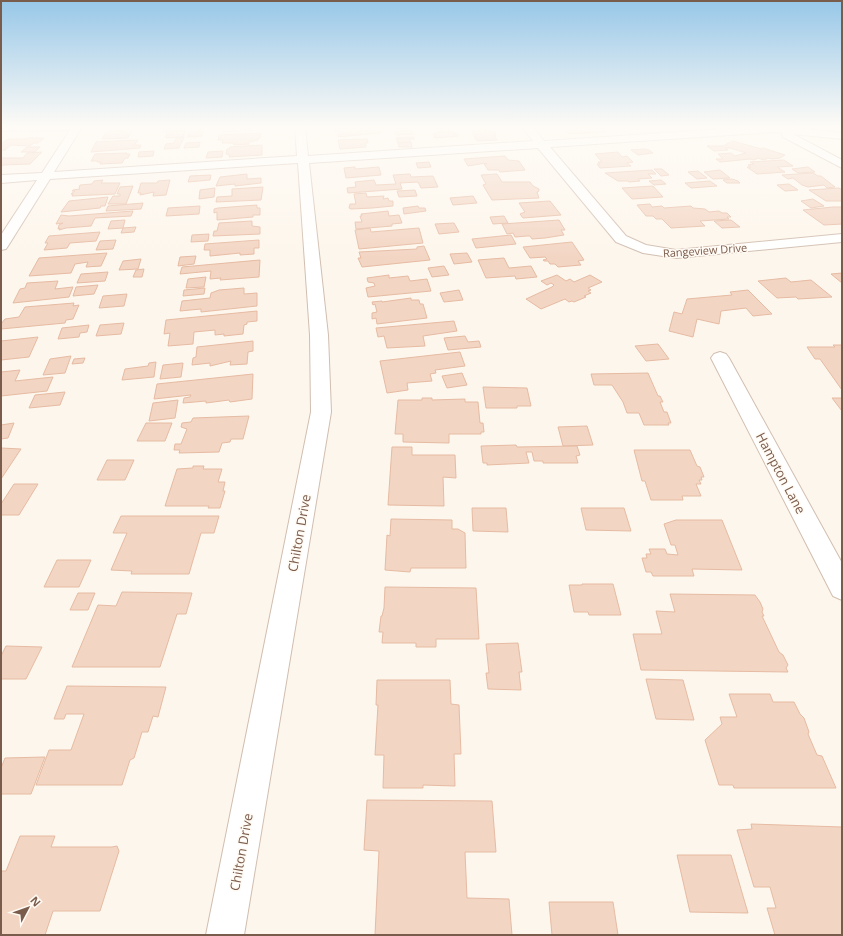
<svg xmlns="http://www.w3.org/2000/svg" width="843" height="936" font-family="'Open Sans',sans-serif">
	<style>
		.building { fill: #f3d5c3; stroke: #e6bba3 }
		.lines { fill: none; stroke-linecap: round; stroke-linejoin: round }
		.street-casing { stroke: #d1beb0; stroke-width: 2 }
		.street { fill: #fff; fill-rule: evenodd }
		.labels { text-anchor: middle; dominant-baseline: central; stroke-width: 3; stroke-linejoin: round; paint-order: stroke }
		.far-street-label { font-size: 11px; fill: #7a5c4d; stroke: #fffaf3 }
		.street-label { font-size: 13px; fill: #7a5c4d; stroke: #fffaf3 }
	</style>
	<rect width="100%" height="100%" fill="#fdf6ec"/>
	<g class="building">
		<polygon points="185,127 184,130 163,132 164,128"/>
		<polygon points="223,127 253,127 253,130 222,132"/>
		<polygon points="385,127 386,130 380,130 381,133 338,137 338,134 343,134 343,132 336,132 334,131 334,129"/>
		<polygon points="410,127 413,134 397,135 394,128"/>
		<polygon points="448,127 450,132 438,132 435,130 437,130 436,128"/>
		<polygon points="563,127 602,128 606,132 569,134"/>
		<polygon points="132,130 128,138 102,139 107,131"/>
		<polygon points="478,130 494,131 496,133 494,134 496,136 494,136 497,140 477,141 472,132"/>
		<polygon points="185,131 183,137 166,138 167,132"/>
		<polygon points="203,131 202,136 188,137 189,132"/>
		<polygon points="450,132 457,133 459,136 435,138 433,133"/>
		<polygon points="261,133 260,138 258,138 258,140 249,142 249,144 234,145 234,143 222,143 223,140 218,140 219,135"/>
		<polygon points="184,137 179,148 164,149 166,144 174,143 176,138"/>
		<polygon points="413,137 414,139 410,139 410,142 398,143 396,138"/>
		<polygon points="27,138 44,138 38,143 34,143 29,146 11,145 5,150 1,150 1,144 8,139 25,139"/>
		<polygon points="367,139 368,143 365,143 366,147 340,149 338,140"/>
		<polygon points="138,140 134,145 141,145 140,148 91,152 96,142"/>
		<polygon points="733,141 761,149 763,148 785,155 780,158 772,159 768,158 764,160 758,158 754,160 750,159 720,162 716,159 723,159 718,154 731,153 735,156 746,153 730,148 725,148 728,150 714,151 707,146 723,146"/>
		<polygon points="200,142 199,147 184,148 186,143"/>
		<polygon points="411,142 412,147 399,147 398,143"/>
		<polygon points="262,145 262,155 229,157 230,155 226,154 227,149 230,149 230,147"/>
		<polygon points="27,147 40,147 35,152 21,152"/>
		<polygon points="644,149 649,150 653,153 638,155 631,150"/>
		<polygon points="154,151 153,156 138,157 139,152"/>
		<polygon points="223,151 222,157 206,158 208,152"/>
		<polygon points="42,152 30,164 3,165 1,167 1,158 23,158 27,153"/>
		<polygon points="618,152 622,157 627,156 633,162 627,163 631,166 600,168 597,164 600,164 598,162 602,162 595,154"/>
		<polygon points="127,153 126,154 130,154 128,158 125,158 122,163 100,164 101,162 97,162 98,161 91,161 95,154"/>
		<polygon points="505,156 508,160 519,161 525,170 500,172 499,170 488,170 484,164 487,164 486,163 468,166 464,159"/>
		<polygon points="784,160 793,166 777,167 785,172 757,174 747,167 751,167 748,165 754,164 750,162"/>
		<polygon points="429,162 431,167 418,168 416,163"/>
		<polygon points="355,167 355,169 379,167 381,175 346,178 344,168"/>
		<polygon points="808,167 815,172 798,173 792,169"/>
		<polygon points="654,169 662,169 669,175 661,176"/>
		<polygon points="652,170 656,174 648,174 652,178 638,179 640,181 629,182 628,181 618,181 605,173"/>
		<polygon points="720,170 730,178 713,179 704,172"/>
		<polygon points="698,171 707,178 697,179 688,172"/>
		<polygon points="813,173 818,176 821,176 835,187 827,188 824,185 808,187 802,185 793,178 788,179 782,175"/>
		<polygon points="247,174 247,179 261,178 261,183 235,186 235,184 216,186 220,177"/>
		<polygon points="410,174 411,177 433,176 438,187 421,188 418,182 400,183 402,189 348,193 347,188 356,187 355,182 374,180 376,185 396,184 393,175"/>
		<polygon points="497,174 502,182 530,182 533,186 539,189 539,191 537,192 539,198 492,200 483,185 486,184 481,175"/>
		<polygon points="211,175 210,180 188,182 190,176"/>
		<polygon points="732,179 738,181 740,183 727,183 723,180"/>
		<polygon points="103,180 101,183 120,183 115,194 72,196 73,194 71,194 75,191 72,191 73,190 80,189 79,188 80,185 92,184 94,181"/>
		<polygon points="170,180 166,195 153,196 154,192 140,195 141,193 138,193 141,183 157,183 158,181"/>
		<polygon points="661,180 666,184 654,185 649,181"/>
		<polygon points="710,181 717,186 691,188 685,183"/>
		<polygon points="789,184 798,190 785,191 777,185"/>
		<polygon points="133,186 126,204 108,204 113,196 120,196 120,194 117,194 120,187"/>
		<polygon points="653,186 663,197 632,199 622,188"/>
		<polygon points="263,187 261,200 216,202 217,197 232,196 232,189"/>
		<polygon points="215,188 214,197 199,199 200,190"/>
		<polygon points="839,188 842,190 842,201 826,201 809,190"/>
		<polygon points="415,190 417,196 399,197 397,191"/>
		<polygon points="366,193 367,197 384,196 383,199 388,198 389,201 393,201 393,206 372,208 351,209 349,208 350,204 356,204 354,194"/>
		<polygon points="473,196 477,203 453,205 450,198"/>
		<polygon points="108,197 105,206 101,206 100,208 61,212 69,201"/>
		<polygon points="813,199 824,206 811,208 801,201"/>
		<polygon points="550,201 561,215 523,218 520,214 525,212 519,203"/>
		<polygon points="143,203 141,209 106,211 108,206"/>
		<polygon points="650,204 652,207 662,206 664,208 691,206 693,208 705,209 709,212 719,211 722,213 727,213 731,217 727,217 729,219 700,221 705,226 671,228 662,219 656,219 653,216 646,216 637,205"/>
		<polygon points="257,205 257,208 260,208 260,215 253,215 253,217 217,220 217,212 214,213 214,209 218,208"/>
		<polygon points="200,206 199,214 166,216 168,208"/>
		<polygon points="418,206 419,208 425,208 426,211 404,214 403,208"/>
		<polygon points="833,207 842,207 842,224 824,225 803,210"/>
		<polygon points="133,211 131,216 95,218 91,226 66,228 59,230 60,228 58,229 59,225 63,223 56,224 61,215 69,216"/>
		<polygon points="388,211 389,216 399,215 402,223 392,224 392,226 356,229 355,222 362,222 360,216 362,216 361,214"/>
		<polygon points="504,216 508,223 493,224 490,217"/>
		<polygon points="125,220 123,228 108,229 111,221"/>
		<polygon points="559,220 565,230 561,230 564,235 545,238 532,239 530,236 527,236 515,237 513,233 507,234 502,224"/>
		<polygon points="731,220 740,227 722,228 714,221"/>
		<polygon points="252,221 252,226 260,227 260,234 213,236 214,231 217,231 219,223"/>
		<polygon points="454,223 459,232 439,234 435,224"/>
		<polygon points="136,227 134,232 121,233 123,228"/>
		<polygon points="370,228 371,232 419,228 423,243 359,249 355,230"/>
		<polygon points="100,232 96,241 70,243 67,248 44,250 48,243 45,243 49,236"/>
		<polygon points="209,234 208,241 191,242 192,235"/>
		<polygon points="511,235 516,244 476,248 472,239"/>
		<polygon points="116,240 113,249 96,250 100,241"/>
		<polygon points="259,240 259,248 254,248 254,254 240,255 240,253 210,256 210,250 204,250 205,244"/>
		<polygon points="572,242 584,260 578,261 581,265 558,267 555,264 550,264 548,261 544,261 543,260 547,259 545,257 530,258 523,247"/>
		<polygon points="424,246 430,260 362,267 358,258 361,258 359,252 417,249 417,247"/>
		<polygon points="107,253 101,266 86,267 88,262 75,264 71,273 29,276 39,258"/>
		<polygon points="467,253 472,262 454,264 450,254"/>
		<polygon points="196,256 194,264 178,266 180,257"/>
		<polygon points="504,258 509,268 531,266 537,277 516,279 515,276 486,278 478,260"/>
		<polygon points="141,259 138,269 119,270 123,261"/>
		<polygon points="260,260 259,277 220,280 221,278 210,279 211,271 180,274 182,267"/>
		<polygon points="444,266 449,275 432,277 428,268"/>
		<polygon points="144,269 142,277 133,277 136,270"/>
		<polygon points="108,272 105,281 77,283 81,274"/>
		<polygon points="842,273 842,283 831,274"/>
		<polygon points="389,275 389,278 408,276 410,281 427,279 431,291 368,297 366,288 375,286 374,283 368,282 367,278"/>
		<polygon points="557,275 566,281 570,279 574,282 590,275 602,282 588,288 591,290 588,291 591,293 584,296 586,297 574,302 572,301 569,302 565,299 541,309 526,299 552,287 554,285 551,283 547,285 541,281"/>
		<polygon points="206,277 204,287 186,288 188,279"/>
		<polygon points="786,278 791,282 811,280 832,297 798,299 796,297 777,298 758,281"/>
		<polygon points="58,281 55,289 73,287 69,297 13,303 20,289 25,288 27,283"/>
		<polygon points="98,285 94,294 73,296 76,287"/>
		<polygon points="205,288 204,294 183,296 184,290"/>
		<polygon points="244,288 244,294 257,293 257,306 201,312 201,309 180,311 182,301 210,298 211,293 219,290"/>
		<polygon points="459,290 463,300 444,302 440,293"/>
		<polygon points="748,290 772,314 753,316 746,308 721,311 719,324 697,319 693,337 669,331 674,312 682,314 687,299 732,295 730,292"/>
		<polygon points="127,294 124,306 99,308 103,296"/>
		<polygon points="411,298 411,300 419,300 420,304 423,304 427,318 377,324 376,318 372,319 372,313 377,312 375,304 373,305 372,302 382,301 382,302"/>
		<polygon points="74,303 73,306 79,305 73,319 66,320 65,323 1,329 1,324 5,319 19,317 25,307"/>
		<polygon points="257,311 257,321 247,322 247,324 244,325 243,334 224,336 224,334 215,335 215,330 194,332 193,344 168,346 170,333 164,334 166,320"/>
		<polygon points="454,321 457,331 423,336 425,346 387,348 384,336 378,337 376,328"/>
		<polygon points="124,323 121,334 96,336 100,325"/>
		<polygon points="89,325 87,332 80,333 79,337 58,339 62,328"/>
		<polygon points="465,336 468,342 479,341 481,347 448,350 444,338"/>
		<polygon points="38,337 29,357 1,360 1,341"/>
		<polygon points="253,341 253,351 248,352 247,364 230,365 231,361 210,366 210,363 192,365 193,358 196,357 197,347"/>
		<polygon points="658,344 669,359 646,361 635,346"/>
		<polygon points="833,345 842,345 842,390 820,359 815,359 807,347 835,347"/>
		<polygon points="460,352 465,366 435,370 436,373 430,374 432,381 407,383 408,390 387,393 380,361"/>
		<polygon points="71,356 65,373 43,375 50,359"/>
		<polygon points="85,358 83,363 72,364 74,359"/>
		<polygon points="156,362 154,377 122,380 125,369 148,366 149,363"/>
		<polygon points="183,363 181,377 160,379 163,365"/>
		<polygon points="20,370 15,381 53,377 47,391 1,396 1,372"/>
		<polygon points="462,373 467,385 447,388 442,376"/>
		<polygon points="648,373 658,396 660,396 663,402 660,402 664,412 667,412 671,423 668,423 669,425 644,425 639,413 627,413 623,402 612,385 594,385 591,374"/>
		<polygon points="253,374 252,399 230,402 229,400 206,403 206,401 183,403 184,398 190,397 191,395 154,399 157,384"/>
		<polygon points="483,387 527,388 531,406 517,406 517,408 486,408"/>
		<polygon points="65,392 60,405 29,408 35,395"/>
		<polygon points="422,398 432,398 432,400 465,399 465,402 478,402 480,423 483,423 484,432 481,432 481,434 449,434 449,443 403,442 403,434 395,434 398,400 422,400"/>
		<polygon points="832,398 842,398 842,411"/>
		<polygon points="178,400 175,418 149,421 153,403"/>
		<polygon points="249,416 243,439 231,439 230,442 222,443 219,452 179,453 180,450 174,450 175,444 181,444 187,429 181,427 182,423 191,422 193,418"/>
		<polygon points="14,423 8,438 1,439 1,425"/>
		<polygon points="146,423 172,423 165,441 137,441"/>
		<polygon points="587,426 593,445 563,446 558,427"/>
		<polygon points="516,445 517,447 577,446 580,455 576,456 578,463 543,463 543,461 534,461 532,452 526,452 529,463 487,465 487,463 483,463 481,446"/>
		<polygon points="392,447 412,447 412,455 455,455 456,478 443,477 444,506 388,505"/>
		<polygon points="1,448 21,449 1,479"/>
		<polygon points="634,450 690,450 697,466 700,467 704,477 701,477 702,480 699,480 701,484 696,484 701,496 682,496 683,500 651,500 645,481 642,481"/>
		<polygon points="107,460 134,460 125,480 97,480"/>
		<polygon points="193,466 204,466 203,469 222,469 218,482 225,482 223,491 225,491 220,508 208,508 209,506 165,506 177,469 193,468"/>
		<polygon points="14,484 38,484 19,515 1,515 1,504"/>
		<polygon points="472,508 506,508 508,532 473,531"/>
		<polygon points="581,508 624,508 631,531 586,530"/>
		<polygon points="121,516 219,516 214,533 201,533 189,574 131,574 132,571 111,570 127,533 113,533"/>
		<polygon points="391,519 452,520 452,529 458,529 465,533 466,568 411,568 410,572 385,570 387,535 390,536"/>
		<polygon points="676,520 722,520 742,570 692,569 694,576 653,576 651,572 646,572 642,558 647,558 646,554 651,554 649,549 665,549 667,554 678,555 675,545 671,545 664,524"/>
		<polygon points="57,560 91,560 79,587 44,587"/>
		<polygon points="582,584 613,584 621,615 589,615 588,612 574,612 569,585 582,585"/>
		<polygon points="385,587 476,588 479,639 436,639 436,647 416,647 416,643 382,643 383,632 379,632 381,616 382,616 384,608"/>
		<polygon points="122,592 192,593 186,614 177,614 160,667 72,667 98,605 116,606"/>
		<polygon points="78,593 95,593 88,610 70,610"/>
		<polygon points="670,594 755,595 760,602 763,609 762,612 764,616 762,616 779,652 783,655 788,665 786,668 788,672 641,670 633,634 662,634 656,611 675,612"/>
		<polygon points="518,643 522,672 519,672 521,690 488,689 486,673 489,673 486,644"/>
		<polygon points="6,646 42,647 26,679 1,679 1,656"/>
		<polygon points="646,679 683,680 694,720 656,719"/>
		<polygon points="377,680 450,680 451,704 459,705 461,754 454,754 455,786 423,785 423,788 383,788 384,755 375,755 378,705 376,705"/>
		<polygon points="67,686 166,687 158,717 153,716 148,732 142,732 134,758 130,760 122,785 36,785 49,750 71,750 84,714 66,714 64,719 54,719"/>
		<polygon points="729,694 770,694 773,702 794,702 800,714 804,718 809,732 808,734 817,755 822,756 836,788 734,788 733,785 719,785 705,740 722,724 720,717 737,717"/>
		<polygon points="45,757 31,794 1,794 1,768 5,758"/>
		<polygon points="367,800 492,801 496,852 465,852 467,898 509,899 512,935 375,935 379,851 364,850"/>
		<polygon points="751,824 842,827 842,935 775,935 767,908 776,908 770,887 754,887 737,830 752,829"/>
		<polygon points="20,836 55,836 51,847 112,847 117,846 119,851 100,911 53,911 45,935 1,935 1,871 6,871"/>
		<polygon points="677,855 731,855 748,913 690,912"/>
		<polygon points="549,902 613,902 618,935 552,935"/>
	</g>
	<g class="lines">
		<defs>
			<g id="street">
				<polygon points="1,127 82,127 54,172 297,156 295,127 305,127 308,156 533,141 522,127 533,127 544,141 753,127 789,127 842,133 842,139 793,134 842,160 842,168 783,137 782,135 783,133 775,132 550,147 626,236 646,245 676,250 842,234 842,242 676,258 643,253 616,242 538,148 309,163 328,335 331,412 244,935 206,935 311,412 310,335 298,163 50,179 8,246 6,249 1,250 1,235 37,180 1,183 1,175 42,173 70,130 1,131"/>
				<polygon points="720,352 726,354 729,358 842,563 842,600 833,596 711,358 714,354"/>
			</g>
		</defs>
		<use href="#street" class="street-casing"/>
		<use href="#street" class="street"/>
	</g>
	<linearGradient id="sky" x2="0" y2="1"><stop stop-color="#97c7e8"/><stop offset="0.49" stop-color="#fefbf6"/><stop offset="1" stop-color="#fefbf6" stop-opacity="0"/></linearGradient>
	<rect width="843" height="258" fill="url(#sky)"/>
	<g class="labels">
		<g class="far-street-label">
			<text transform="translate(705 250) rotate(-4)">Rangeview Drive</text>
		</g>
		<g class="street-label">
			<text transform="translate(781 473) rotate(62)">Hampton Lane</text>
			<text transform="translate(299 533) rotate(-80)">Chilton Drive</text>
			<text transform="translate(241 852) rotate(-80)">Chilton Drive</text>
		</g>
	</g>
	<rect width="843" height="936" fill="none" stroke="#7a5c4d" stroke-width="4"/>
	<g transform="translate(28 908) rotate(49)" stroke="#fffaf3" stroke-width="3" paint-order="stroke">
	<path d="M0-3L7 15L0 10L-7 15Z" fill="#7a5c4d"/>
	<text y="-6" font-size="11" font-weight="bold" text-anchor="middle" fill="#7a5c4d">N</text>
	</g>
</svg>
